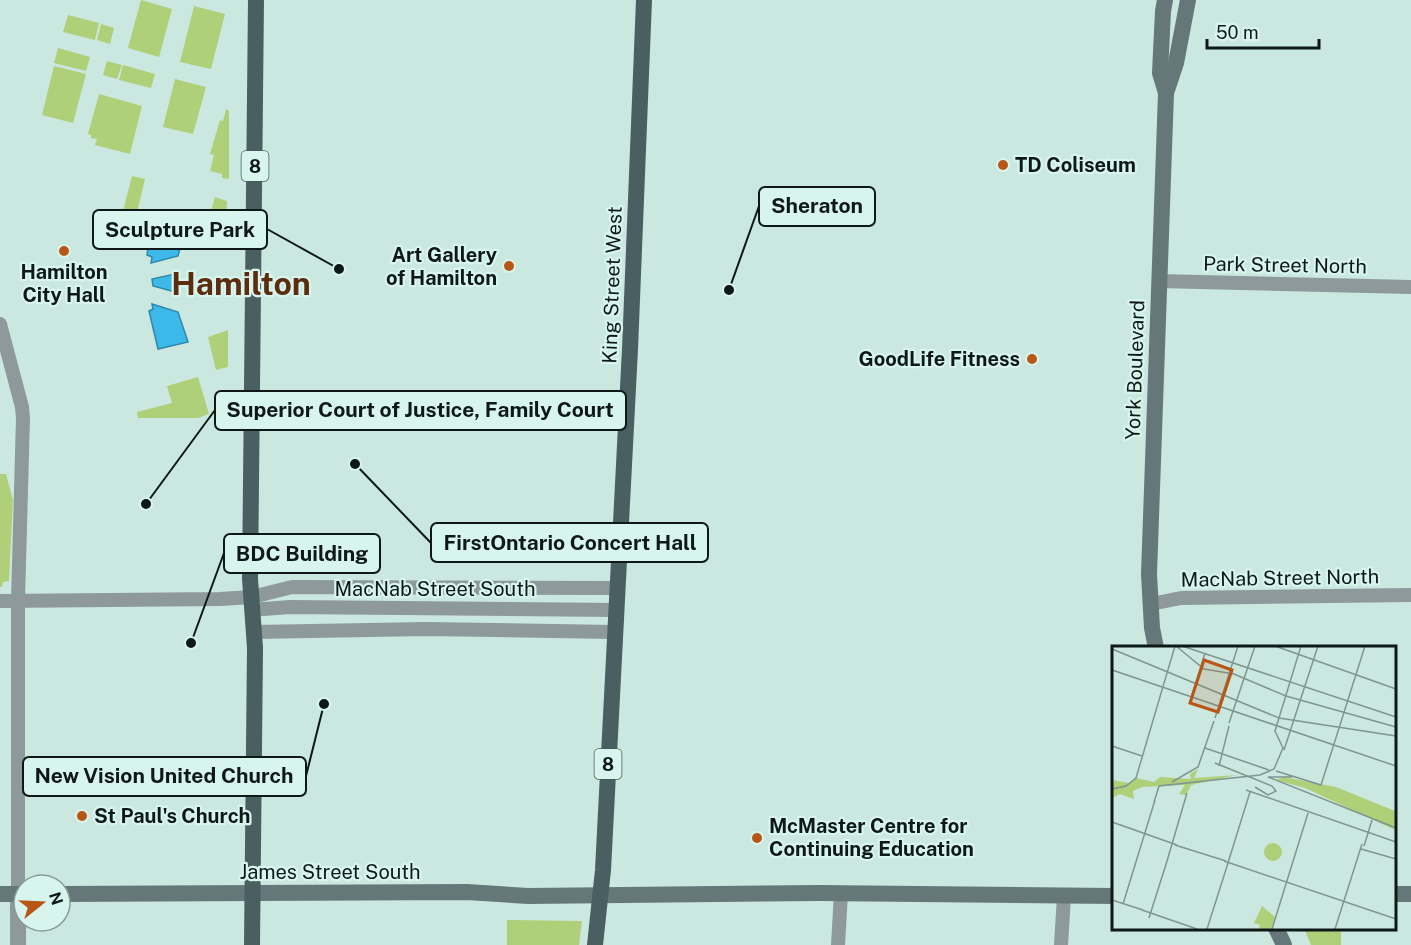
<svg xmlns="http://www.w3.org/2000/svg" width="1411" height="945" font-family="'Public Sans',sans-serif">
	<style>
		.green { fill: #afcf79 }
		.water { fill: #3cb9e9; stroke: #2e89aa; stroke-width: 1.5 }
		.lines { fill: none; stroke-linecap: round; stroke-linejoin: round }
		.minor { stroke: #8d999a; stroke-width: 14 }
		.tertiary { stroke: #8d999a; stroke-width: 16 }
		.secondary { stroke: #657779; stroke-width: 16 }
		.primary { stroke: #495f61; stroke-width: 16 }
		.poi-dot { fill: #b85715; stroke: #d8f5ed; stroke-width: 2 }
		.labels { text-anchor: middle; dominant-baseline: central; stroke-width: 4.5; stroke-linejoin: round; paint-order: stroke }
		.shield { fill: #d8f5ed; stroke: #4b5a56; stroke-width: 1.5 }
		.shield-label { font-size: 18px; font-weight: bold; fill: #0e1816 }
		.poi-label { font-size: 20px; font-weight: bold; fill: #0e1816; stroke: #d8f5ed; text-anchor: start }
		.street-label { font-size: 20px; fill: #0e1816; stroke: #d8f5ed }
		.town-label { font-size: 32px; font-weight: bold; fill: #5b2c0f; stroke: #d8f5ed }
		.inset-road { fill: none; stroke: #7f958f; stroke-width: 1.5 }
		.view { fill: #b85715; fill-opacity: 0.15; stroke: #b85715; stroke-width: 3 }
		.inset-edge { fill: none; stroke: #0e1816; stroke-width: 3 }
		.leader { fill: none; stroke: #0e1816; stroke-width: 2 }
		.callout-dot { fill: #0e1816; stroke: #d8f5ed; stroke-width: 2 }
		.callout { fill: #d8f5ed; stroke: #0e1816; stroke-width: 2 }
		.callout-label { font-size: 21px; text-anchor: middle; font-weight: bold; fill: #0e1816 }
	</style>
	<rect width="100%" height="100%" fill="#cbe8e0"/>
	<g class="green">
		<polygon points="141,0 172,9 159,57 128,48"/>
		<polygon points="194,6 225,14 211,69 180,62"/>
		<polygon points="68,15 99,23 95,40 63,32"/>
		<polygon points="101,24 114,28 110,44 97,40"/>
		<polygon points="58,48 90,57 86,71 54,63"/>
		<polygon points="107,61 122,65 117,79 103,75"/>
		<polygon points="123,65 155,74 151,88 119,80"/>
		<polygon points="54,66 86,74 73,123 42,115"/>
		<polygon points="175,79 206,87 193,134 163,127"/>
		<polygon points="99,94 142,106 130,154 95,145 97,139 91,138 91,135 88,134"/>
		<polygon points="226,109 229,111 229,179 222,178 222,174 210,171 214,155 210,154 220,120 223,121"/>
		<polygon points="132,176 145,179 128,250 114,246"/>
		<polygon points="215,197 227,201 226,234 207,227"/>
		<polygon points="228,330 228,367 216,370 208,337"/>
		<polygon points="198,377 209,414 198,418 138,418 137,412 172,403 167,386"/>
		<polygon points="0,474 6,474 13,500 9,581 3,582 2,587 0,587"/>
		<polygon points="507,920 582,921 579,945 507,945"/>
		<polygon points="1304,928 1341,929 1341,945 1311,945"/>
	</g>
	<g class="water">
		<polygon points="150,232 182,241 178,256 151,263 152,257 147,255"/>
		<polygon points="175,274 173,283 175,292 153,286 152,279"/>
		<polygon points="152,304 178,312 188,342 158,349 149,311 153,309"/>
	</g>
	<g class="lines">
		<g class="minor">
			<polyline points="1159,281 1411,287"/>
			<polyline points="0,324 22,407 23,418 18,600 18,894"/>
			<polyline points="0,601 220,599 252,597 292,587 618,588"/>
			<polyline points="1151,604 1181,598 1411,595"/>
			<polyline points="252,610 290,607 617,610"/>
			<polyline points="254,632 426,629 615,632"/>
			<polyline points="838,945 841,893"/>
			<polyline points="1061,945 1064,896"/>
		</g>
		<polyline class="tertiary" points="18,894 18,945"/>
		<g class="secondary">
			<polyline points="1165,0 1163,11 1160,73 1166,93"/>
			<polyline points="1156,648 1152,628 1149,574 1166,93 1176,63 1188,0"/>
			<polyline points="0,894 24,894"/>
			<polyline points="60,894 467,892 528,896 819,893 1114,896"/>
			<polyline points="1394,894 1411,894"/>
			<polyline points="1276,928 1284,945"/>
		</g>
		<g class="primary">
			<polyline points="252,945 255,648 250,579 256,0"/>
			<polyline points="595,945 603,870 630,349 644,0"/>
		</g>
	</g>
	<g class="poi-dot">
		<circle cx="1003" cy="165" r="6"/>
		<circle cx="64" cy="251" r="6"/>
		<circle cx="509" cy="266" r="6"/>
		<circle cx="1032" cy="359" r="6"/>
		<circle cx="82" cy="816" r="6"/>
		<circle cx="757" cy="838" r="6"/>
	</g>
	<g class="labels">
		<g class="shield">
			<rect x="241.5" y="151" width="27" height="30" rx="4.5"/>
			<rect x="594.5" y="749" width="27" height="30" rx="4.5"/>
		</g>
		<g class="shield-label">
			<text x="255" y="166">8</text>
			<text x="608" y="764">8</text>
		</g>
		<g class="poi-label">
			<text x="1015" y="165">TD Coliseum</text>
			<text x="497" y="255" text-anchor="end">Art Gallery<tspan x="497" dy="23">of Hamilton</tspan></text>
			<text x="64" y="272" text-anchor="middle">Hamilton<tspan x="64" dy="23">City Hall</tspan></text>
			<text x="1020" y="359" text-anchor="end">GoodLife Fitness</text>
			<text x="94" y="816">St Paul's Church</text>
			<text x="769" y="826">McMaster Centre for<tspan x="769" dy="23">Continuing Education</tspan></text>
		</g>
		<g class="street-label">
			<text transform="translate(1285 265) rotate(1)">Park Street North</text>
			<text transform="translate(612 285) rotate(-88)">King Street West</text>
			<text transform="translate(1135 370) rotate(-88)">York Boulevard</text>
			<text transform="translate(1280 578) rotate(-1)">MacNab Street North</text>
			<text x="435" y="589">MacNab Street South</text>
			<text x="330" y="872">James Street South</text>
		</g>
		<g class="town-label">
			<text x="241" y="283">Hamilton</text>
		</g>
	</g>
	<g transform="translate(1112 646)">
		<rect width="284" height="284" fill="#cbe8e0"/>
		<path d="M86,123L82,132L125,129L79,139L74,149L67,148L73,139L30,141L21,145L22,153L8,148L0,152V134L17,137L24,132L42,136L48,131L79,133L78,128ZM172,131L224,141L283,165V184L193,142L164,134ZM152 206a9 9 0 1 1 18 0a9 9 0 1 1-18 0ZM150,260L163,271L159,283H147L148,279L142,277Z" fill="#afcf79"/>
		<path class="inset-road" d="M64,0L92,23L122,28L174,50L284,81M70,0L284,71M163,0L284,43M0,3L167,72L284,90M0,24L284,120M80,49L93,7M103,72L126,0M117,77L143,0M0,100L30,110M93,102L157,124M172,104L206,0M103,117L160,140L164,145L156,149L143,141M107,120L117,80M164,125L209,139L253,0M180,131H156L284,182M60,136L86,121L102,75M0,143L14,140L24,132L63,0M134,144L284,196M42,156L47,140L148,129L162,123L171,102L163,85L189,0M0,176L65,199M63,199L114,215M252,200L260,174M249,203L284,213M55,215L75,147M112,215L284,273M115,220L138,146M0,254L31,264M11,258L43,154M30,264L85,283M37,272L56,212M95,283L116,217M160,283L196,167M223,283L250,198"/>
		<path class="view" d="M92,14L120,24L106,66L78,57Z"/>
		<rect width="284" height="284" class="inset-edge"/>
	</g>
	<path class="leader" d="M729 290L759 206M339 269L267 229M146 504L215 410M355 464L431 543M191 643L224 553M324 704L306 776"/>
	<g class="callout-dot">
		<circle cx="729" cy="290" r="6"/>
		<circle cx="339" cy="269" r="6"/>
		<circle cx="146" cy="504" r="6"/>
		<circle cx="355" cy="464" r="6"/>
		<circle cx="191" cy="643" r="6"/>
		<circle cx="324" cy="704" r="6"/>
	</g>
	<g class="callout">
		<rect x="759" y="187" width="116" height="39" rx="6"/>
		<rect x="93" y="210" width="174" height="39" rx="6"/>
		<rect x="215" y="391" width="411" height="39" rx="6"/>
		<rect x="431" y="523" width="277" height="39" rx="6"/>
		<rect x="224" y="534" width="156" height="39" rx="6"/>
		<rect x="23" y="757" width="283" height="39" rx="6"/>
	</g>
	<g class="callout-label">
		<text x="817" y="213">Sheraton</text>
		<text x="180" y="237">Sculpture Park</text>
		<text x="420" y="417">Superior Court of Justice, Family Court</text>
		<text x="570" y="550">FirstOntario Concert Hall</text>
		<text x="302" y="561">BDC Building</text>
		<text x="164" y="783">New Vision United Church</text>
	</g>
	<g transform="translate(42 903) rotate(72)"><circle r="28" fill="#d8f5ed" stroke="#879d97" stroke-width="1.5"/>
	<path d="M0-4.5L10 22L0 15L-10 22Z" fill="#b85715"/>
	<text y="-9" font-size="16" font-weight="bold" text-anchor="middle" fill="#0e1816">N</text>
	</g>
	<path d="M1207 39v9h112v-9" fill="none" stroke="#0e1816" stroke-width="3"/>
	<text x="1216" y="39" font-size="18" fill="#0e1816" stroke="#d8f5ed" stroke-width="4.5" paint-order="stroke">50 m</text>
</svg>
